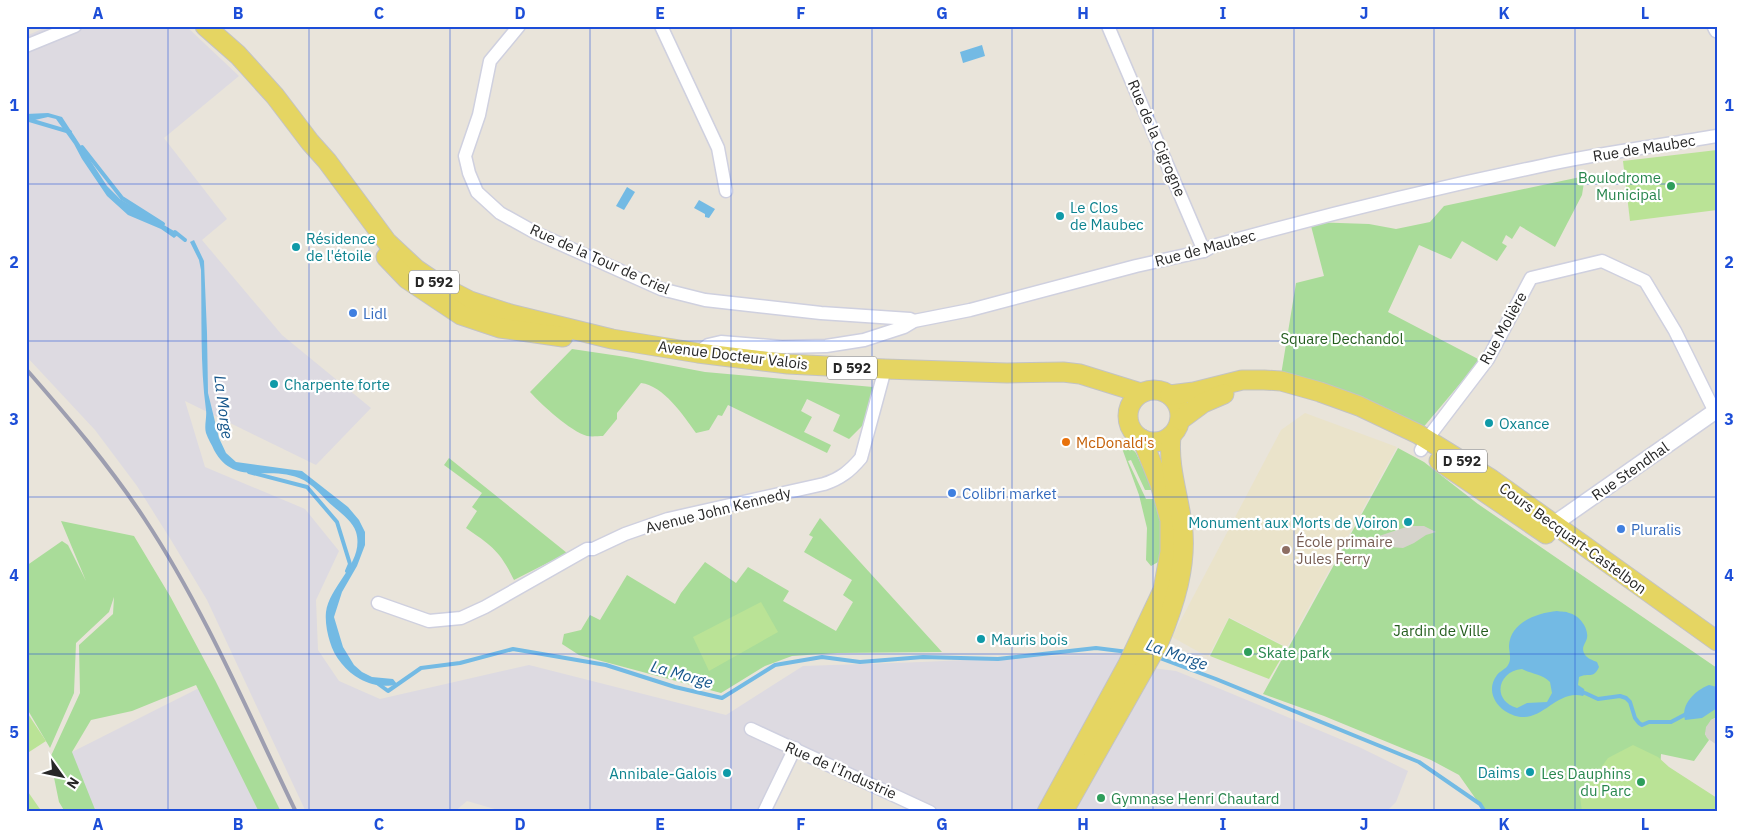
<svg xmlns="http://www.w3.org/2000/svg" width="1743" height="838" font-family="'IBM Plex Sans',sans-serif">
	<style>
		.industrial { fill: #dddae1 }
		.education { fill: #eae3ca }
		.green { fill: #a9dc99 }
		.pitch { fill: #bae396 }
		.plaza { fill: #d6d3cc }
		.water { fill: #73bae4; fill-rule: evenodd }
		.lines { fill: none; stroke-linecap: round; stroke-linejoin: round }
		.stream { stroke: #73bae4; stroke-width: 4 }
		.minor-casing { stroke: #cfd0df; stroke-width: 15 }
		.tertiary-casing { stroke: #cfd0df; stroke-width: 18 }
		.primary-casing { stroke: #c3c3c3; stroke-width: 21 }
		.minor { stroke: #fff; stroke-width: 12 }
		.tertiary { stroke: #fff; stroke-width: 15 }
		.primary { stroke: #e5d562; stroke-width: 19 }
		.rail { stroke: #9d9eb0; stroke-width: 4 }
		.grid { fill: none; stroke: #1d4ed8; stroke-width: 1; stroke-opacity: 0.55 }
		.leisure-dot { fill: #2e9e5b; stroke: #fff; stroke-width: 2 }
		.culture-dot { fill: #0f9aa8; stroke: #fff; stroke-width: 2 }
		.shop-dot { fill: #3f7fe0; stroke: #fff; stroke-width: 2 }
		.food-dot { fill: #e8710a; stroke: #fff; stroke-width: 2 }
		.education-dot { fill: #8d6e63; stroke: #fff; stroke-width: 2 }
		.labels { text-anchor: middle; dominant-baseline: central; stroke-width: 4.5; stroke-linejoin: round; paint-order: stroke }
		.shield { fill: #fff; stroke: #686868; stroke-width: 1 }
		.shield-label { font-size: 14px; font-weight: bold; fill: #272727 }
		.street-label { font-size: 15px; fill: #272727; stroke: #fff }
		.leisure-label { font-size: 15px; fill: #27864d; stroke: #fff; text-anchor: end }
		.culture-label { font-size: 15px; fill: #0d838f; stroke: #fff; text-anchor: start }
		.shop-label { font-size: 15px; fill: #366cbe; stroke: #fff; text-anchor: start }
		.park-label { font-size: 15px; fill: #245d1e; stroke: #fff }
		.food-label { font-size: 15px; fill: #c56008; stroke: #fff; text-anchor: start }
		.education-label { font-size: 15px; fill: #785e54; stroke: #fff; text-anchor: start }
		.water-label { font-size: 16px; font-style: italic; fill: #17578c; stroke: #fff }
		.neatline { fill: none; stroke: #1d4ed8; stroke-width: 2 }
		.grid-label { font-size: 16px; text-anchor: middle; font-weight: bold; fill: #1d4ed8 }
	</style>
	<rect width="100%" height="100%" fill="#e9e4da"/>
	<g class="industrial">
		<polygon points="49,26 186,26 239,76 164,138 227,219 202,240 282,335 371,408 316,465 185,401 205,467 305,509 339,551 316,600 318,650 339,681 380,699 529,665 726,715 803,666 922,662 1047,656 1123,655 1049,812 934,812 801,744 768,812 505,812 467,801 454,812 306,812 207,600 171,540 137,486 95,430 26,356 26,36"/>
		<polygon points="1152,668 1176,671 1218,688 1359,747 1408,771 1396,802 1386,812 1074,812"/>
		<polygon points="215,680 281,812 69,812 72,752"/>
	</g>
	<polygon class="education" points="1305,413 1397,447 1287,647 1229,617 1208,657 1172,637 1281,430"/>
	<g class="green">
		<polygon points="1585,176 1582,195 1555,247 1520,226 1512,239 1506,235 1502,243 1507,246 1497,261 1462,241 1451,259 1419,245 1388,312 1480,360 1421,430 1281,375 1296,283 1324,276 1310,222 1369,224 1396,229 1430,222 1444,206"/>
		<path d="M572,349L626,357L705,372L873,387L863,425L849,439L833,431L840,415L807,399L801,411L812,417L804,432L831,445L827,453L728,405L722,416L718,415L709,430L696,433C683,415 664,386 641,383L617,413V419L603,436C598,436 592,437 587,436C570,431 542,405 530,392Z"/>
		<polygon points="1127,443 1136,453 1153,490 1145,490 1131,460 1128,461 1146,499 1155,499 1163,534 1160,561 1151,566 1146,560 1147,528 1139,495 1123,451"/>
		<polygon points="1398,448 1424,462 1478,504 1717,668 1717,717 1711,720 1705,734 1709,740 1694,761 1661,754 1658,812 1485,812 1459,775 1431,760 1324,716 1263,694"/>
		<path d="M449,458L567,553L514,580C500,551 492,546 466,528L477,511L472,507L482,493L444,465Z"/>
		<polygon points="820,518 942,652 837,653 792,656 765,666 721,693 579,655 562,644 564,634 581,630 590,615 600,620 627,575 675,604 681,593 705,562 736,583 748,567 789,591 783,601 836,631 853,602 843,595 852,580 804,552 813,537 809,535"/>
		<polygon points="61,521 134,536 170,596 215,680 281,812 259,812 196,685 132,711 91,720 72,752 96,812 65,812 59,802 50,758 80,693 79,645 113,614 114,597 109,612 76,643 74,693 50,748 26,707 26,566 62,541 68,545 86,581"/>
	</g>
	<g class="pitch">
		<polygon points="1717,150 1717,210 1630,221 1623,161"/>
		<polygon points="761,602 778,632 709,671 693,637"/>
		<polygon points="1229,618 1287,648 1269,679 1210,656"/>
		<polygon points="26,711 46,741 26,754"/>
		<polygon points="1633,745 1658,757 1669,767 1717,798 1717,812 1582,812 1580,796 1608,758"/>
		<polygon points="26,789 42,812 26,812"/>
	</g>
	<g class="plaza">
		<polygon points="1409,526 1424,526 1436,532 1426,535 1414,543 1403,548 1378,546 1376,537"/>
		<polygon points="1717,717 1717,745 1707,738 1705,734 1706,727 1711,720"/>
	</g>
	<g class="water">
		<polygon points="982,45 985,56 963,63 960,52"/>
		<polygon points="48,113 62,117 107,186 120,199 179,234 174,238 161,229 128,215 107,196 82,159 74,144 56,119 48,117 26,122 26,114"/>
		<polygon points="627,187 635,192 624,210 616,206"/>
		<polygon points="699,200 715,209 709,218 705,217 705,214 694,208"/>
		<path d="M194,240L204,261L207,333L208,393L219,438L226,453L236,462L302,471L348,507L359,520L365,532V545L357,566L342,592L334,617L343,647L354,665L362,672L372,677L393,679L397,684C385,688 371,685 360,679C347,672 334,657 330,642C327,633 325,621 326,612C330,584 365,562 356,532C353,522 342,514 334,507C323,498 313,483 299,478C268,465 234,487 214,450C212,445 208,439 206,433C204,426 207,418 206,410C200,365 202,317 201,270L199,260L190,242Z"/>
		<path d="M1557,611C1561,612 1566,611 1569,613C1579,615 1589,628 1587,638C1586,643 1581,647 1584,653C1586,658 1592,660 1597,662L1599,667C1593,680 1589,672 1579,677L1578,685L1584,689L1585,693L1583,696C1553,688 1539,733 1505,711C1493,703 1487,688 1497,675C1500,671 1506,669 1508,665C1512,659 1509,652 1509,646C1510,622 1537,613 1557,611ZM1522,669C1532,674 1542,674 1550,682L1552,693L1547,702L1527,703L1517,708C1491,700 1498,671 1522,669Z"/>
		<path d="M1709,685L1717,687V708L1702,718L1685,720C1680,704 1696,690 1709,685Z"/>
	</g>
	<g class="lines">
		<g class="stream">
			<polyline points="26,119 70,132"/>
			<polyline points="82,147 122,198 163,224"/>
			<polyline points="175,232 185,240"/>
			<polyline points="249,472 307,487 337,522 350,564 347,571"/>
			<polyline points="1157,657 1216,679 1419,762 1480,804 1485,812"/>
			<polyline points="377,683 388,691 421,668 460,663 513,649 606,665 675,687 722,698 775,665 822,657 860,662 923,657 998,659 1096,648 1128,652"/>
			<polyline points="1585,693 1598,699 1620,696 1626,698 1630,702 1635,718 1639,723 1642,725 1649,722 1671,722 1688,713"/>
		</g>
		<defs>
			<g id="minor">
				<polyline points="519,26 490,61 479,115 465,156 469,173 477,192 500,213 536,233 661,289 705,300 821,313 910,319 914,321"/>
				<polyline points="661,26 718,148 726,191"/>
				<polyline points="1108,26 1204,251"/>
				<polyline points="26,46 75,26"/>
				<path d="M698,353L708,345L721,342L782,347L826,346L864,340L904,327L914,321L970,310L1136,266L1204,251L1213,246C1321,216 1431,189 1541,166C1599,153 1658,146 1717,136"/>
				<polyline points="1421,450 1427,439 1488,359 1531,278 1602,261 1645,281 1675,331 1715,412"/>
				<path d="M378,603L429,621L461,618L485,607L587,549H593L625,534L668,519L824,484C840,479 850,471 861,458L885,369"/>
				<polyline points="751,729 930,812"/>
				<polyline points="764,812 795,748"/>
			</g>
			<g id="tertiary">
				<polyline points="1715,26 1717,30"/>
				<polyline points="1547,530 1552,524 1561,519 1717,410"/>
			</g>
			<g id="primary">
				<polyline points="205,26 238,55 275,96 310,142 327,161 387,242 416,269 441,286 470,301 510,314 612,339 698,353 788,364 885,369 1007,373 1063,372 1080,374 1141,393"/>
				<polyline points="386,257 407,279 461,315 500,328 563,337"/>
				<circle cx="1154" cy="416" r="26"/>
				<polyline points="1170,395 1194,392 1242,380 1264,380 1281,381 1320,392 1359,406 1418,434 1491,479 1717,641"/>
				<polyline points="1180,420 1203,403 1224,394"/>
				<polyline points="1439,461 1546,534"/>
				<polyline points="1047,812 1128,664 1163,590 1170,552 1170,520 1160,484 1142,439"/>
				<path d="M1063,812L1159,642C1174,606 1188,564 1182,523C1178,494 1168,466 1171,436"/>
			</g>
		</defs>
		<use href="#minor" class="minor-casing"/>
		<use href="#tertiary" class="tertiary-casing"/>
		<use href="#primary" class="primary-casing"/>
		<use href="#minor" class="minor"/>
		<use href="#tertiary" class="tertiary"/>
		<use href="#primary" class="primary"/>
		<path class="rail" d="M26,369C68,417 109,465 144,518C205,610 248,713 296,812"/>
	</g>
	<path class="grid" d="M168,26V812M309,26V812M450,26V812M590,26V812M731,26V812M872,26V812M1012,26V812M1153,26V812M1294,26V812M1434,26V812M1575,26V812M26,184H1717M26,341H1717M26,497H1717M26,654H1717"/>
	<g class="leisure-dot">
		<circle cx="1671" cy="186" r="5"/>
		<circle cx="1248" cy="652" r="5"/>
		<circle cx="1641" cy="782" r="5"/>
		<circle cx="1101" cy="798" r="5"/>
	</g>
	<g class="culture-dot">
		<circle cx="1060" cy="216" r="5"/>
		<circle cx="296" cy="247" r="5"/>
		<circle cx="274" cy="384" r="5"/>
		<circle cx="1489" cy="423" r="5"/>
		<circle cx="1408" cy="522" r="5"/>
		<circle cx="981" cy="639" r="5"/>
		<circle cx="1530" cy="772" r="5"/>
		<circle cx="727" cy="773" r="5"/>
	</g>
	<g class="shop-dot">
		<circle cx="353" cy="313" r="5"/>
		<circle cx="952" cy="493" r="5"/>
		<circle cx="1621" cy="529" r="5"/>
	</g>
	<circle class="food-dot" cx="1066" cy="442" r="5"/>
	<circle class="education-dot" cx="1286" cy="550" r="5"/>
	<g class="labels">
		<g class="shield">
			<rect x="409" y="270.5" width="50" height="23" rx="4"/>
			<rect x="827" y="356.5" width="50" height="23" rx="4"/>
			<rect x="1437" y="449.5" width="50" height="23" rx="4"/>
		</g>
		<g class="shield-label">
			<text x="434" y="282">D 592</text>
			<text x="852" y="368">D 592</text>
			<text x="1462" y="461">D 592</text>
		</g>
		<g class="street-label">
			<text transform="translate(1157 138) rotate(67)">Rue de la Cigrogne</text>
			<text transform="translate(1644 148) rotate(-9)">Rue de Maubec</text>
			<text transform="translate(1205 248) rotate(-15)">Rue de Maubec</text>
			<text transform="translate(600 259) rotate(24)">Rue de la Tour de Criel</text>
			<text transform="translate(1503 328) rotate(-61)">Rue Molière</text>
			<text transform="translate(733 355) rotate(7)">Avenue Docteur Valois</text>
			<text transform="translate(1630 471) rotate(-35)">Rue Stendhal</text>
			<text transform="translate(718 510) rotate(-14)">Avenue John Kennedy</text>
			<text transform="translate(1573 538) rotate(36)">Cours Becquart-Castelbon</text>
			<text transform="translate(841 770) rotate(24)">Rue de l'Industrie</text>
		</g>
		<g class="leisure-label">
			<text x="1661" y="177">Boulodrome<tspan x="1661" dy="17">Municipal</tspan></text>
			<text x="1258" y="652" text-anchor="start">Skate park</text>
			<text x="1631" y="773">Les Dauphins<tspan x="1631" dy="17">du Parc</tspan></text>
			<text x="1111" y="798" text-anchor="start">Gymnase Henri Chautard</text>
		</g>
		<g class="culture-label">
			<text x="1070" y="207">Le Clos<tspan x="1070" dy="17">de Maubec</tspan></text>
			<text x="306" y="238">Résidence<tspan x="306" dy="17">de l'étoile</tspan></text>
			<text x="284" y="384">Charpente forte</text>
			<text x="1499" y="423">Oxance</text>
			<text x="1398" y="522" text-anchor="end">Monument aux Morts de Voiron</text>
			<text x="991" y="639">Mauris bois</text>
			<text x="1520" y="772" text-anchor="end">Daims</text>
			<text x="717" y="773" text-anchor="end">Annibale-Galois</text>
		</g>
		<g class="shop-label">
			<text x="363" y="313">Lidl</text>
			<text x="962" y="493">Colibri market</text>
			<text x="1631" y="529">Pluralis</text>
		</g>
		<g class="park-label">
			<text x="1342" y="338">Square Dechandol</text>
			<text x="1441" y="630">Jardin de Ville</text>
		</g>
		<g class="food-label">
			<text x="1076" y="442">McDonald's</text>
		</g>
		<g class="education-label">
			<text x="1296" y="541">École primaire<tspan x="1296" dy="17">Jules Ferry</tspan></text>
		</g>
		<g class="water-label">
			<text transform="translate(224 407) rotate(83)">La Morge</text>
			<text transform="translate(1177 654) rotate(19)">La Morge</text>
			<text transform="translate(682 674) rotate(16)">La Morge</text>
		</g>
	</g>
	<rect width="1743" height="838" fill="none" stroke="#ffffff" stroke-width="55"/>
	<g transform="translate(62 776) rotate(123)" stroke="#ffffff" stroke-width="4" paint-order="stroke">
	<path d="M0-4L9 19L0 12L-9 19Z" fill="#272727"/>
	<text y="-8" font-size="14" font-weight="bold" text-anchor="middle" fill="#272727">N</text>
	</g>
	<rect x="28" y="28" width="1688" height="782" class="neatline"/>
	<g class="grid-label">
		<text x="98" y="19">A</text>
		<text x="238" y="19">B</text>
		<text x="379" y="19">C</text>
		<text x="520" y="19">D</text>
		<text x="660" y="19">E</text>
		<text x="801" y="19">F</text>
		<text x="942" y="19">G</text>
		<text x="1083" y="19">H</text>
		<text x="1223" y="19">I</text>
		<text x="1364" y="19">J</text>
		<text x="1504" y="19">K</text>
		<text x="1645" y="19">L</text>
		<text x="14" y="111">1</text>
		<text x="1729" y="111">1</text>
		<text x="14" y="268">2</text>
		<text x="1729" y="268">2</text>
		<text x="14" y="425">3</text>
		<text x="1729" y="425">3</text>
		<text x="14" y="581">4</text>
		<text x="1729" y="581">4</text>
		<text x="14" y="738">5</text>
		<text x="1729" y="738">5</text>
		<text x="98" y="830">A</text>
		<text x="238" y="830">B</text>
		<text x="379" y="830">C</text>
		<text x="520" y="830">D</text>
		<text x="660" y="830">E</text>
		<text x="801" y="830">F</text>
		<text x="942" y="830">G</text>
		<text x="1083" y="830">H</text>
		<text x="1223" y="830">I</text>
		<text x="1364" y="830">J</text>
		<text x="1504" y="830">K</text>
		<text x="1645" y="830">L</text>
	</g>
</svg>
